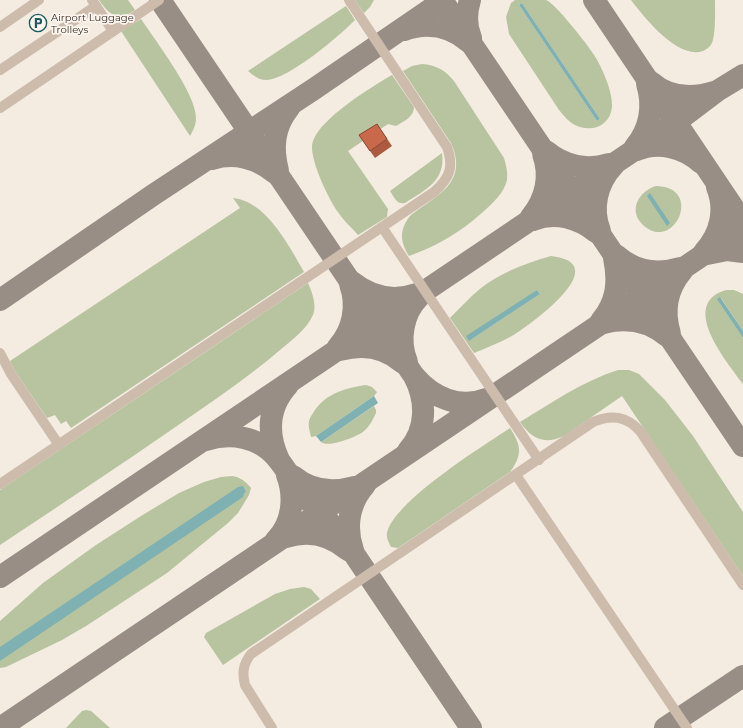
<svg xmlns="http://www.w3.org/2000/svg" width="743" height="728" font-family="Montserrat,sans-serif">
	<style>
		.green { fill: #b8c4a0; fill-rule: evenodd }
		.water { fill: #7fb0b2 }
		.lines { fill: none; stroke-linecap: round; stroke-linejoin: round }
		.taxiway { stroke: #988e86; stroke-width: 22 }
		.minor { stroke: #cdbbac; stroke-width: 10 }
		.wall { fill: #ac5a40 }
		.building { fill: #c8694b; stroke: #8c4a34 }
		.labels { text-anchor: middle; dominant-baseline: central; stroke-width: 3.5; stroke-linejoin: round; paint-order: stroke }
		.poi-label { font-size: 10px; fill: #3b302b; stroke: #fbf5ee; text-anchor: start }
	</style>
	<rect width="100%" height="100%" fill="#f4ebe1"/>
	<g class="green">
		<path d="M99,0H128L135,10C118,22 109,15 99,0Z"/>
		<polygon points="355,0 374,0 370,7 364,13"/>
		<path d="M515,0C524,0 537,0 546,0C555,3 588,45 594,55C602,67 613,92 612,107C610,126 592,133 575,125C569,122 564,116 559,110L509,34L506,17L511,3ZM522,3L600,119L597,121L519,5Z"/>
		<path d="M631,0H715C715,10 716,34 712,43C710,47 707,49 703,51C678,60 644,17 631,0Z"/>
		<path d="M346,6L355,20C338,37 290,78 267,80C259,80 254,76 248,71Z"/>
		<path d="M141,19C155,40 197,95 196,118C196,125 193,131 190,136L121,31Z"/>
		<path d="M422,64C436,65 445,70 454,81L504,158C506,165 508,172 507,180C504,193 493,203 483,212C459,233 439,245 409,256C400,242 399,230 410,216C436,195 469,184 451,143L403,71L412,66Z"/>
		<path d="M392,75L414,107C414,117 404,121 396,126L388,124L348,151L388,209L387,217L358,235C352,228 343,220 338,212C329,200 307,155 313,141C322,117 370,88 392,75Z"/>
		<path d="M442,153C446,181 425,190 405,203C397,205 394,197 390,191Z"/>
		<path d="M656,186C705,187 673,255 642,224C628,210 639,191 656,186Z"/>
		<path d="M233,198C266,201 289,246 304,272L71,428L66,421L61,424L55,415L47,418L15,371L10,361L240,208Z"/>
		<path d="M551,256C614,263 536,320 518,332C505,341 488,347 474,353L450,318C460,308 470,297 481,288C502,272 526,263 551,256ZM537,290L540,294L469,341Z"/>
		<path d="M308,283C312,292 317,305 313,315C307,329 292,340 280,350C259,368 236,385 213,401C143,450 71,498 0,545V490Z"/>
		<path d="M726,290H734L743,294V331L721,298L718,299L743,338V384C727,362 678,304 726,290Z"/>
		<path d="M618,370H629L639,374L665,400L693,436L743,512V576L622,396L564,436C544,445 532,439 520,422C553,402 581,382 618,370Z"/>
		<path d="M366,385L372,387L377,392L374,396L316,436L311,437C310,432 308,426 309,421C310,417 313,413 315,410C327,393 346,388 366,385Z"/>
		<path d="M374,406L376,410V413C373,419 370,426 364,431C357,437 328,448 321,442Z"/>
		<path d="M510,428C521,445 523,454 510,472L398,548L391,547C389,543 386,538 387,533C393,502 483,446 510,428Z"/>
		<path d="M232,476C240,477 245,481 251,488L249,495L238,513L228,523L167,573L86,626L62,640L6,667L0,668V621L43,583L96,545L141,516L179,493L204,482L221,477Z"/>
		<polygon points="304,587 311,589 320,599 223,665 204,637 206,633 275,594 290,589"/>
		<polygon points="86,710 91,711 110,728 66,728 82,711"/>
	</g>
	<g class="water">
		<polygon points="522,3 600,119 597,121 519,5"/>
		<polygon points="650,193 670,223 667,226 647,196"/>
		<polygon points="537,290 540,294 469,341 466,336"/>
		<polygon points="720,297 743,331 743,338 717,299"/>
		<polygon points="374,396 378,403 321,442 316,436"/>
		<polygon points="243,486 246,492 244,493 243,497 0,661 0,647 238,487"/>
	</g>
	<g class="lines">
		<g class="taxiway">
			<path d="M160,0L414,376C427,401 427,430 408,451"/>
			<polyline points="442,0 743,446"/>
			<path d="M470,0C466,13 466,26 471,38"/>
			<polyline points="594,0 743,222"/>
			<path d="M404,30C427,22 450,26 469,42"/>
			<path d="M651,82C669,98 691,99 714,92"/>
			<path d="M635,147C650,129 654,106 647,84"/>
			<path d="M637,150C658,141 684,147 701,163"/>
			<path d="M546,151C564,166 587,171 609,164"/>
			<path d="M212,159C234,152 257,158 275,173"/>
			<path d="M278,171C272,147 274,127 289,108"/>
			<path d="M531,217C546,199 551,176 543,154"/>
			<path d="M533,220C555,211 578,218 596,232"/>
			<path d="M600,231C591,209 597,183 613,166"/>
			<path d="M704,252C721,234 726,209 717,187"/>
			<polyline points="707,254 727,250 743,252"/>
			<path d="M616,255C634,271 657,275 680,268"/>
			<path d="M352,282C371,297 394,302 417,294"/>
			<polyline points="0,300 153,195 314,89 444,0"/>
			<path d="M601,321C617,302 619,282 614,258"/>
			<path d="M603,323C626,317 649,321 667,336"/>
			<path d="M670,334C663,311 667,289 682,271"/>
			<path d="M338,347C353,330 358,306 350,284"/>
			<path d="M340,350C362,344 385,347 403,363"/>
			<path d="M407,362C398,340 403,313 419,297"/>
			<path d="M415,377C433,398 460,409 486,399"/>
			<path d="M206,440C231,432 259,437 276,457C286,468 292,481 301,492C316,509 333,524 346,542L471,728"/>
			<path d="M279,460C267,434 267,408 288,385"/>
			<path d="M293,476C311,491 333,493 354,487"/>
			<path d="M286,537C308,530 330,535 348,550"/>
			<path d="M276,540C293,523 295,496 287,475"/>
			<path d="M353,550C345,527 349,503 365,485"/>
			<polyline points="0,577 676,122 717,91 743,75"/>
			<polyline points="0,728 743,228"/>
			<polyline points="665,728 743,676"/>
		</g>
		<g class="minor">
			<polyline points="92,0 113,31"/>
			<polyline points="0,27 39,0"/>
			<polyline points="0,70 96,6"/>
			<polyline points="0,108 159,0"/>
			<polyline points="382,227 539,460"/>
			<polyline points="0,353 11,374 59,445"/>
			<polyline points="516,475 687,728"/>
			<path d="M0,484L434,192C450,178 454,167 447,147L349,0"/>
			<path d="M272,728L245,685C242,673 243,664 251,654L593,422C612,414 626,416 640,431L743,585"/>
		</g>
	</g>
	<polygon class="wall" points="377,124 392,146 375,158 359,135"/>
	<polygon class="building" points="377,124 387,139 370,151 359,135"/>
	<defs>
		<symbol id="parking-ring" viewBox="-11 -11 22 22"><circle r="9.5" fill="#fbf5ee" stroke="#1f5a5e" stroke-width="1.5"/><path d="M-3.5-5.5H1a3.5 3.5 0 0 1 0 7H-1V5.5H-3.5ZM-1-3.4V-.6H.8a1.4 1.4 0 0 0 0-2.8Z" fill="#1f5a5e"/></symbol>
	</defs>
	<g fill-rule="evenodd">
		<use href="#parking-ring" x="28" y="13" width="20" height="20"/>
	</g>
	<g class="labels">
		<g class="poi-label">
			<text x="51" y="17">Airport Luggage<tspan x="51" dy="12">Trolleys</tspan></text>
		</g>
	</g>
</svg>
